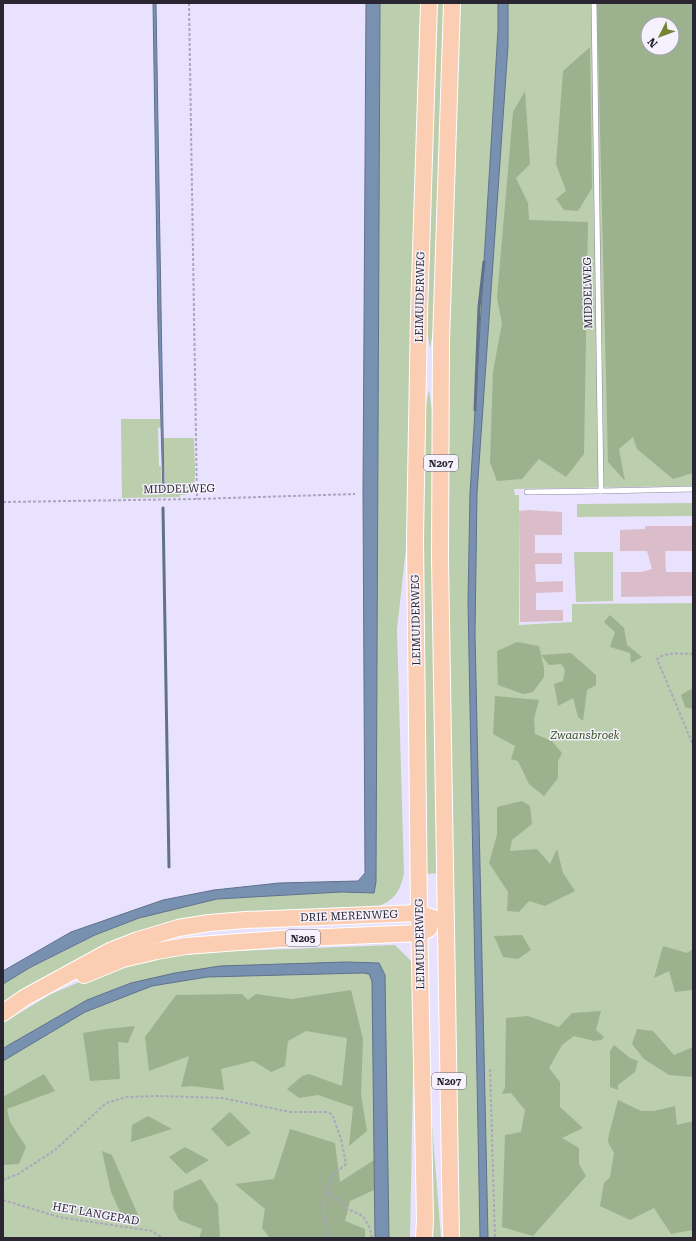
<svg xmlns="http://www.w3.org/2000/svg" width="696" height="1241" font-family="'Roboto Serif',serif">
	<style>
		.green { fill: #bbceae; fill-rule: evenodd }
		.forest { fill: #9cb28f; fill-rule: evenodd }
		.water { fill: #7991b1; stroke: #61718b }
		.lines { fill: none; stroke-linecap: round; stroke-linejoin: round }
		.stream { stroke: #61718b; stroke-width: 3 }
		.building { fill: #dbbdc9 }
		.lane-casing { stroke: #8d87a0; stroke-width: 6 }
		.primary-casing { stroke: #fff; stroke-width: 18 }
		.path { stroke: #aca6bc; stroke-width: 2; stroke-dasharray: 3 2; stroke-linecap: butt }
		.lane { stroke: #fff; stroke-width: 5 }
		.primary { stroke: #fbceb3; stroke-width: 16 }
		.labels { text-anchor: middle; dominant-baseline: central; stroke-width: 3; stroke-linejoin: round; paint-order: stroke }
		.shield { fill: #f5f2fd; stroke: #66636e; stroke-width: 1 }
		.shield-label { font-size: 10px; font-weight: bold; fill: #292631 }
		.street-label { font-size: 11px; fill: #292631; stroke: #f5f2fd }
		.park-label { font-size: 11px; font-style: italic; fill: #35511e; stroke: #f5f2fd }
	</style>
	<rect width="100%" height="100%" fill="#e9e2fe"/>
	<g class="green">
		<path d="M380,3H421L420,87L409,522L397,629L404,874C399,894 394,900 375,908L175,925L3,1008V984L31,967L95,935L139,918L217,899L341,892L374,893L376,882Z"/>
		<polygon points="433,3 446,3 436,315 430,348 424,313"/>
		<polygon points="457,3 498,3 498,30 470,493 468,601 480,1238 459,1238 451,913 446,393 456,146"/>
		<path d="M503,3H693V486L514,489L515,495H519V625L572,622V604L693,603V1238H482L471,496L477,495ZM648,24H672V48H648Z"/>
		<polygon points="429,390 434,424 440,873 425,874 422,423"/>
		<path d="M121,419H160L161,427L158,428L159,466H161L162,490L163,493L165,491L163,438H194C194,448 197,481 193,489C190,494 186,495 180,495V497L122,498Z"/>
		<polygon points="693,503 693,516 577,517 577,504"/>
		<polygon points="574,552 613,552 613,601 576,602"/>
		<polygon points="395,945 415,965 410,1238 3,1238 3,1023 51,994 77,983 119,969 156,959 209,952"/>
		<polygon points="432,1124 441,1238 431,1238 428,1125"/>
	</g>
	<g class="forest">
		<path d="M597,3H693V473L673,479L637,449L633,437L619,449L625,481L608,462ZM648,24H672V48H648Z"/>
		<polygon points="590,47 592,188 578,211 564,210 556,199 566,191 556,164 563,71"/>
		<polygon points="525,91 530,164 516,178 528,203 529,220 588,222 584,454 566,477 539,459 522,479 497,481 490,462 493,372 502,323 497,298 513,112"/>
		<polygon points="610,615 624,628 627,645 642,657 631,663 630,653 610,647 615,632 604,622"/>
		<polygon points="517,642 539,646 541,655 571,653 596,675 596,685 587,690 583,721 578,717 573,698 558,706 554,684 563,681 565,670 561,664 549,665 541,655 544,668 544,677 533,692 523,694 498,685 497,651"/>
		<polygon points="693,688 693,709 685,707 681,695"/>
		<polygon points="495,696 539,700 534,719 535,734 552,741 562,753 558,761 558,778 544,796 529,784 518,761 511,759 515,746 493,734"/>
		<polygon points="522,801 530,806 532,824 512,840 510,851 537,849 550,864 557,849 563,873 575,891 545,906 529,901 519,912 507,911 508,892 489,863 497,835 497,807"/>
		<polygon points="522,935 531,950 518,959 503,957 494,936"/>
		<polygon points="663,946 687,953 693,949 693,990 675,992 669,971 654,978"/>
		<polygon points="351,990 363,1039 361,1095 367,1131 349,1146 353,1107 318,1095 299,1098 287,1089 302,1076 309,1074 342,1086 347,1038 306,1031 288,1041 285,1066 271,1072 253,1061 221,1069 224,1090 191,1086 181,1087 189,1056 149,1071 145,1037 176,995 242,994 248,1000 256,994 292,999"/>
		<polygon points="601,1011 596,1030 604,1037 601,1040 594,1041 574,1036 562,1045 549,1068 560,1082 560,1107 583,1128 562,1138 579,1148 579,1164 586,1176 533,1236 502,1227 505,1135 521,1132 525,1110 511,1093 502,1094 505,1087 506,1018 528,1016 559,1027 572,1013"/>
		<polygon points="135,1026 128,1043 118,1042 120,1079 90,1081 83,1033 106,1029"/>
		<polygon points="637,1029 653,1031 674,1055 693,1047 693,1077 669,1075 644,1059 632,1044"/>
		<polygon points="614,1045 630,1058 638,1061 635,1072 618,1085 618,1090 610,1087 610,1051"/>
		<polygon points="44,1074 55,1091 7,1109 10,1122 26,1147 19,1164 3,1165 3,1097"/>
		<polygon points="618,1100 641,1111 654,1111 675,1106 677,1125 693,1121 693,1230 671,1234 654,1208 630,1220 600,1206 604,1183 610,1177 614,1153 608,1142 609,1134"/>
		<polygon points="230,1112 251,1133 228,1147 211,1129"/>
		<polygon points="148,1116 172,1129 131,1142 132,1125"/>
		<polygon points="290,1129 335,1143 340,1182 374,1160 374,1190 350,1201 345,1221 365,1229 365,1238 270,1238 262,1228 265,1209 235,1184 274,1179"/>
		<polygon points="185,1147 209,1160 186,1174 169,1157"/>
		<polygon points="102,1151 112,1155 138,1215 122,1216 111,1192"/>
		<polygon points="201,1179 218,1205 220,1238 199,1238 202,1229 179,1220 173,1208 174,1191"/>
	</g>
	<g class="water">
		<polygon points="153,3 156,3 164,489 163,492 158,322"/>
		<polygon points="366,3 380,3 376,882 374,893 341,892 217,899 139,918 95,935 31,967 3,984 3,971 71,932 163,900 214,890 279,883 358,881 365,873 363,491"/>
		<polygon points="498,3 508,3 508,46 477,493 475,634 488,1238 480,1238 468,601 470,493 498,30"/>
		<polygon points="346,962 379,963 385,975 389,1238 375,1238 372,981 369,974 363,973 207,977 152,986 85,1012 3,1061 3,1049 7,1046 87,1000 131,983 175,973 220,966"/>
	</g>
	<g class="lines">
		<g class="stream">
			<polyline points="475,410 479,307 484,262"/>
			<polyline points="163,508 169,867"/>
		</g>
	</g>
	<g class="building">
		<polygon points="529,510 562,512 562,535 535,535 535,553 562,553 562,564 535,564 536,582 563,581 563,592 536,593 536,610 563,610 563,621 520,622 519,511"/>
		<polygon points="645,526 693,526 693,551 665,551 666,572 693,572 693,596 621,597 621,572 641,572 652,569 647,551 620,551 620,530 645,529"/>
	</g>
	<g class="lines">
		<defs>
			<g id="lane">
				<polyline points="594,3 601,491 693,489"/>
				<polyline points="527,492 601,491"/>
			</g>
			<g id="primary">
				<polyline points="84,975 123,959 157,951 186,946 280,939 420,933 429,929"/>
				<polyline points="3,1013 24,998 110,951 138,940 178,928 209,923 245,920 419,913 446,923"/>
				<polyline points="424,1238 425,1220 419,913 415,538 419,313 429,3"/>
				<polyline points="451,1238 440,558 441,342 452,3"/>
			</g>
		</defs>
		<use href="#lane" class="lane-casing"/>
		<use href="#primary" class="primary-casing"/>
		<g class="path">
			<polyline points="189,3 197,499"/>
			<polyline points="3,502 197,499 355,494"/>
			<path d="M693,654C681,654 667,651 657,659L693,745"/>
			<polyline points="490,1069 495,1238"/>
			<polyline points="3,1180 18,1174 55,1150 106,1103 127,1097 159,1096 222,1098 290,1112 326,1112 332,1114 341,1139 346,1164 332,1176 323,1204 328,1238"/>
			<polyline points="327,1191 348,1209 363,1216 370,1228 372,1238"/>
			<polyline points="3,1200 59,1217 152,1231 163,1238"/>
		</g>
		<use href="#lane" class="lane"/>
		<use href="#primary" class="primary"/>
	</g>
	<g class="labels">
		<g class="shield">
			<rect x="424" y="455" width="34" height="16" rx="3"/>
			<rect x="286" y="930" width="34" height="16" rx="3"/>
			<rect x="432" y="1073" width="34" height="16" rx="3"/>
		</g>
		<g class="shield-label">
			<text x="441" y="463">N207</text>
			<text x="303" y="938">N205</text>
			<text x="449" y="1081">N207</text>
		</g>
		<g class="street-label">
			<text transform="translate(588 293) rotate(-91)">MIDDELWEG</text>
			<text transform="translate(420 297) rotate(-89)">LEIMUIDERWEG</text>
			<text transform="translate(179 489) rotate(-1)">MIDDELWEG</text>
			<text transform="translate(416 620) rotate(-91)">LEIMUIDERWEG</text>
			<text transform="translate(349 916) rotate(-2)">DRIE MERENWEG</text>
			<text transform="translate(420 944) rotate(-91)">LEIMUIDERWEG</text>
			<text transform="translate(96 1214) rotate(10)">HET LANGEPAD</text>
		</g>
		<g class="park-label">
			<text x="585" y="735">Zwaansbroek</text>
		</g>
	</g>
	<rect width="696" height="1241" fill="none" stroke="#292631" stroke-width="8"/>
	<g transform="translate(660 36) rotate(228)"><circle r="19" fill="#f5f2fd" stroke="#a3a0ab"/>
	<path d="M0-3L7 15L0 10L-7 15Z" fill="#768331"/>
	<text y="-6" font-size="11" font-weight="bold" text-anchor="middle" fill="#292631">N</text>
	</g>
</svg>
